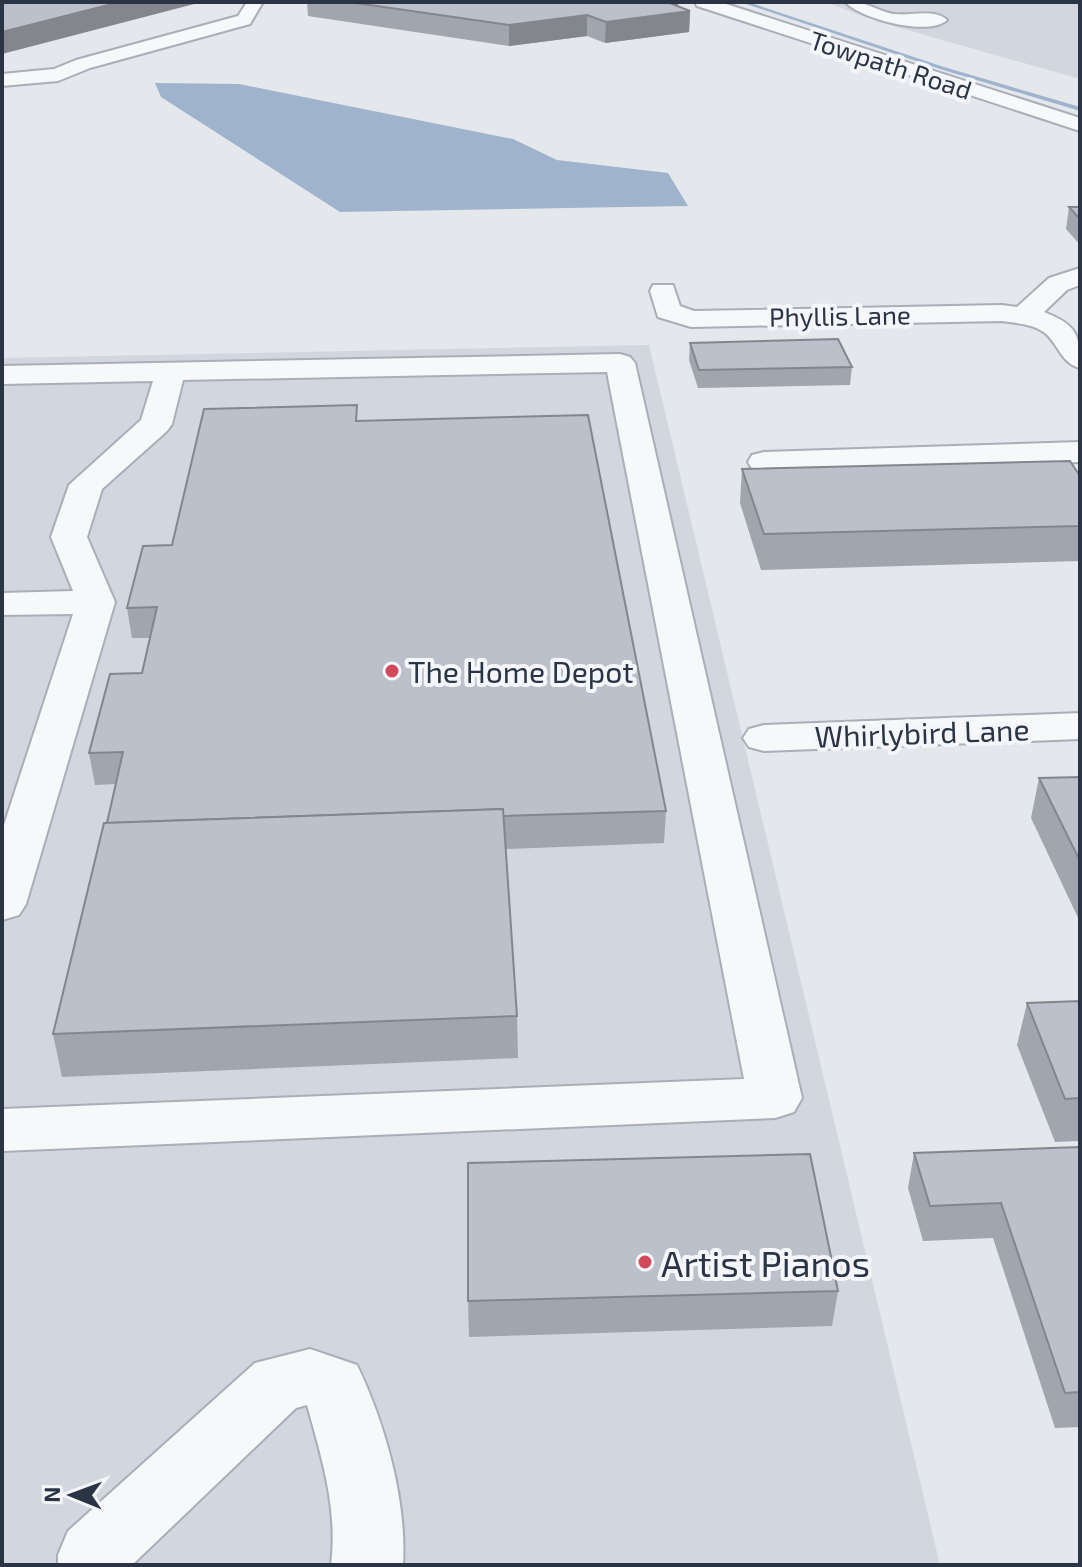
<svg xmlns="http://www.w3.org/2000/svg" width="1082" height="1567" font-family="'Exo 2',sans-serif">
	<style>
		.built { fill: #d2d6de }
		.water { fill: #9fb4cc }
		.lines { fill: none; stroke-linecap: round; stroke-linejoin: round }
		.stream { fill: #9fb4cc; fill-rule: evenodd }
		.minor-casing { stroke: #a9aeb7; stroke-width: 4 }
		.minor { fill: #f7f8fa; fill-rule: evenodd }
		.wall { fill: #a1a5ae }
		.shaded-wall { fill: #83868d }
		.building { fill: #bbc0ca; stroke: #83868d; stroke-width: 2 }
		.poi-dot { fill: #d1495b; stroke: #f4f6f9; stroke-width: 3 }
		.labels { text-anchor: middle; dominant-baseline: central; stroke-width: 8; stroke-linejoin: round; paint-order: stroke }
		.far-street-label { font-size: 26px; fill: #2b3445; stroke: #f4f6f9 }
		.poi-label { font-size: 30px; fill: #2b3445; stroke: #f4f6f9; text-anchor: start }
		.street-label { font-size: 30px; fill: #2b3445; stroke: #f4f6f9 }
		.near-poi-label { font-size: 36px; fill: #2b3445; stroke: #f4f6f9; text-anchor: start }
	</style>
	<rect width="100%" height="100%" fill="#e4e7ec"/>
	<g class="built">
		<polygon points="825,2 1080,2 1080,79 879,22"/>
		<polygon points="649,345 940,1565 2,1565 2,358"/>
	</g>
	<polygon class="water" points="155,83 239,84 513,139 557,160 668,173 688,206 340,212 161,97"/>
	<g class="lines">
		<polygon class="stream" points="740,2 748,2 944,67 1080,107 1080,111 940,69"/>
		<defs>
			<g id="minor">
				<polygon points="247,2 263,2 250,24 90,68 58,81 2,86 2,74 54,69 76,60 238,16"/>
				<polygon points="695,2 720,2 1080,118 1080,131 697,6"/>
				<path d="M845,2C868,2 869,7 889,13C906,18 933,7 947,20C929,37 861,19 845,2Z"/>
				<path d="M1080,268V285L1067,290L1044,312C1077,325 1080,334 1080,368C1061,363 1059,345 1045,333C1034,324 1015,323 1002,321L691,327L658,317L650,291L653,285H673L680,306L694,311L1002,305L1017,307L1049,278Z"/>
				<polygon points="620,354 630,357 635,363 802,1098 794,1112 775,1118 2,1151 2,1109 744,1079 607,372 183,380 172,424 167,431 102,489 87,537 115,602 26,904 19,915 2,920 2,831 73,614 2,615 2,593 73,591 51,537 69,485 141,420 153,381 2,384 2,366"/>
				<polygon points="1080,442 1080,462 764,472 752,469 748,462 752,455 764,452"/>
				<polygon points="1080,713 1080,739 764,751 749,747 743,738 749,729 764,725"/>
				<path d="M310,1349L357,1365C385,1423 407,1501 403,1565H331C338,1509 322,1459 307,1405L296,1408L132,1565H58V1555L68,1531L255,1363Z"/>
			</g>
		</defs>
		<use href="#minor" class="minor-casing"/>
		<use href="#minor" class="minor"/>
	</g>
	<g class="wall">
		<polygon points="307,2 675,2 678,3 678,7 690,11 689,32 605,43 587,36 509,46 308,16"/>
		<polygon points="1069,207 1080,207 1080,245 1066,229"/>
		<polygon points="690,343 852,367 850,385 698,388 689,360"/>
		<polygon points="358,421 666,811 664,843 506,849 517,1016 518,1058 62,1077 53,1034 116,784 95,785 89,753 142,673 150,638 132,638 127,608 172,545"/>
		<polygon points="742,469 1080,476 1080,561 761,570 740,503"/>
		<polygon points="1080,777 1080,922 1031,818 1039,778"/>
		<polygon points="1080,1001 1080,1141 1055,1142 1017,1045 1027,1003"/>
		<polygon points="1080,1147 1080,1427 1055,1428 993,1238 923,1241 908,1188 914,1153"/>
		<polygon points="838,1291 832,1326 469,1337 468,1301"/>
	</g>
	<g class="shaded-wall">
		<polygon points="120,2 202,2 2,54 2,32"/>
		<polygon points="678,3 678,13 690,11 689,32 605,43 606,22"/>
		<polygon points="587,15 587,36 509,46 509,25"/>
	</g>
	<g class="building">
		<polygon points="2,2 120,2 2,32"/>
		<polygon points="349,2 675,2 678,3 672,4 690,11 606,22 587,15 509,25"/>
		<polygon points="1069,207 1080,207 1080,219"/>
		<polygon points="838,339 852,367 699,370 690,343"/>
		<polygon points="357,405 356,421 588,415 666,811 503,816 503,809 107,823 123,752 89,753 110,674 142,673 157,607 127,608 143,546 172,545 204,409"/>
		<polygon points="1070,461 1080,476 1080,526 764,534 742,469"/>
		<polygon points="1080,777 1080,861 1039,778"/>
		<polygon points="503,809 517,1016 53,1034 104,823"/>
		<polygon points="1080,1001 1080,1098 1065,1099 1027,1003"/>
		<polygon points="1080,1147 1080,1392 1065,1393 1001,1203 930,1206 914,1153"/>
		<polygon points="810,1154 838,1291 468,1301 468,1163"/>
	</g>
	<g class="poi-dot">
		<circle cx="392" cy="671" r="8"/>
		<circle cx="645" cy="1262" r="8"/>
	</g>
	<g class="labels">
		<g class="far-street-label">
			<text transform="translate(891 64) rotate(18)">Towpath Road</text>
			<text transform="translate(840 315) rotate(-1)">Phyllis Lane</text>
		</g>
		<g class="poi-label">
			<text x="408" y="671">The Home Depot</text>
		</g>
		<g class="street-label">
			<text transform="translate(922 732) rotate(-2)">Whirlybird Lane</text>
		</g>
		<g class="near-poi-label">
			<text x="661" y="1262">Artist Pianos</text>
		</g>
	</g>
	<rect width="1082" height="1567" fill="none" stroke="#2b3445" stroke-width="8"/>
	<g transform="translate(72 1495) rotate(271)" stroke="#f4f6f9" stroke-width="6" paint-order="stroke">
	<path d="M0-6L14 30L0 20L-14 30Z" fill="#2b3445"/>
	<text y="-12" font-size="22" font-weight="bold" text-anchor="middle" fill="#2b3445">N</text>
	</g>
</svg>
